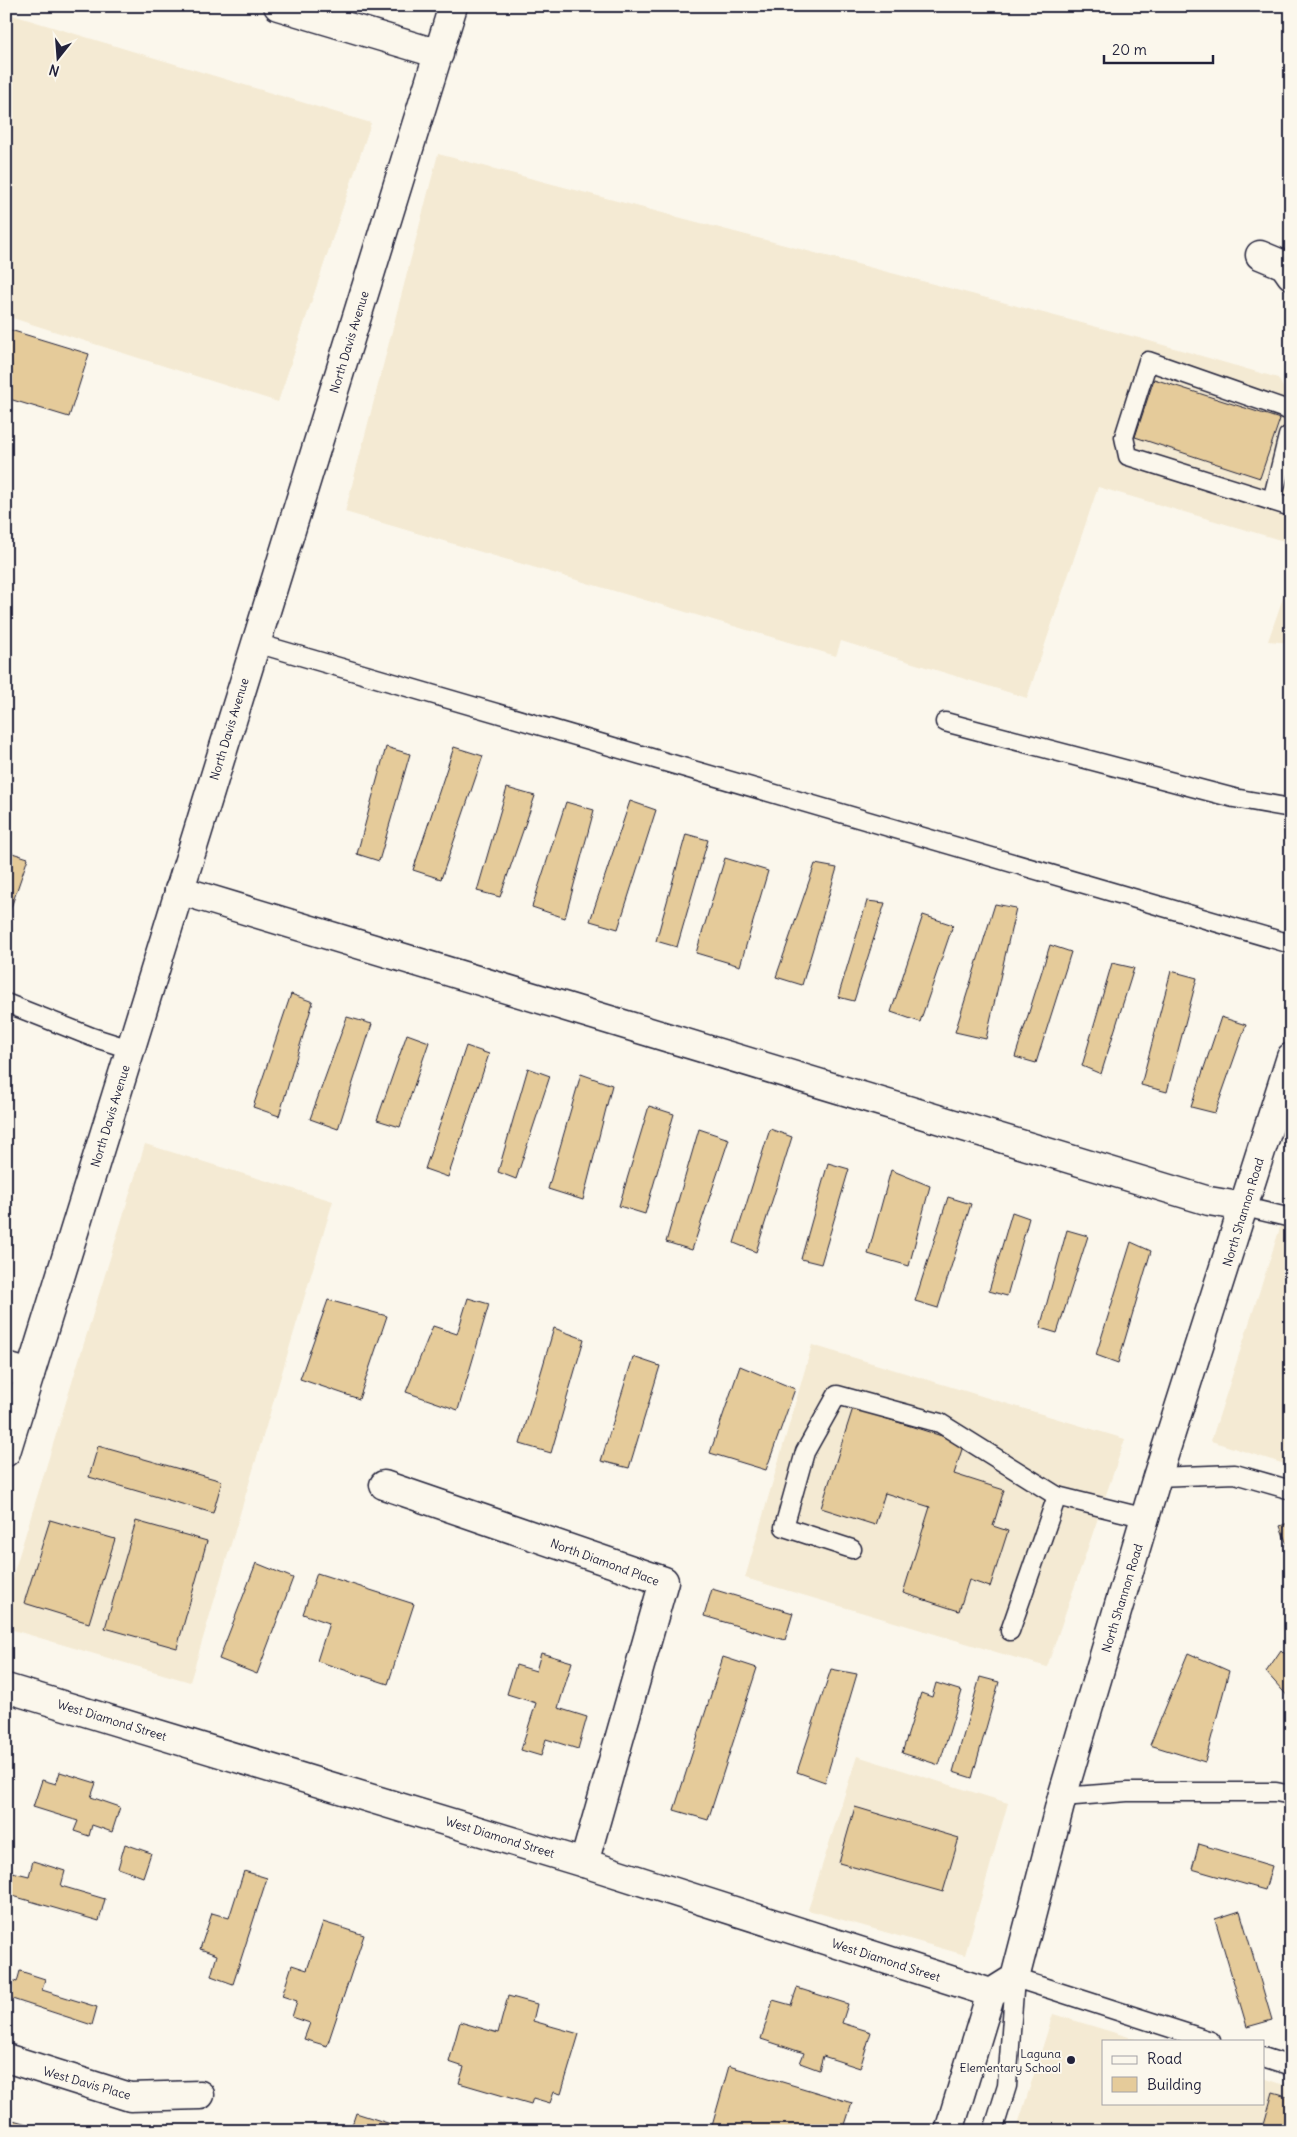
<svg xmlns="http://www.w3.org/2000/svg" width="1297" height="2137" font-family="Delius,sans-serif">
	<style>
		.built { fill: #f4ead3 }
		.building { fill: #e5cb9a; stroke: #22223b }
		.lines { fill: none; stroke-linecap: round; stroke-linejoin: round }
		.lane-casing { stroke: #22223b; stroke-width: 21 }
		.street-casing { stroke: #22223b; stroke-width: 31 }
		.secondary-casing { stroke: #22223b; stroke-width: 31 }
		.lane { stroke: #fbf7ec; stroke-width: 18 }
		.street { stroke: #fbf7ec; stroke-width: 28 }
		.secondary { stroke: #fbf7ec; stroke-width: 28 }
		.poi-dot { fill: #22223b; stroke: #fbf7ec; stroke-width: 2 }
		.labels { text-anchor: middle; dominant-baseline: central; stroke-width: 4; stroke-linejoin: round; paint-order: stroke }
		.street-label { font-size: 12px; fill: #22223b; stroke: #fbf7ec }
		.poi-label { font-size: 12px; fill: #22223b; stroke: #fbf7ec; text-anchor: end }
	</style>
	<rect width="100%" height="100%" fill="#fbf7ec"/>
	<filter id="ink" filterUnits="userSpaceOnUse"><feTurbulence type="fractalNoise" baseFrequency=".02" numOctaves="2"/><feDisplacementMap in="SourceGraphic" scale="10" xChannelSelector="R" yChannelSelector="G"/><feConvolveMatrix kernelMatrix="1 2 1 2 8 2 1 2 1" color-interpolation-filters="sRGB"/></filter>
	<g filter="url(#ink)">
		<g class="built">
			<polygon points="6,13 371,123 278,402 6,316"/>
			<polygon points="438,154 1139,338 1278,378 1291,403 1291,543 1098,487 1027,698 841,641 836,656 345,512"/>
			<polygon points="1291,575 1291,643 1268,641"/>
			<polygon points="145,1144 333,1201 190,1682 6,1628 6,1598"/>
			<polygon points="1291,1194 1291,1466 1211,1441"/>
			<polygon points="812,1345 1125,1439 1047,1667 745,1578"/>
			<polygon points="857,1756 1008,1803 965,1955 808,1910"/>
			<polygon points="1053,2014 1142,2041 1103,2041 1103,2103 1263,2103 1263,2078 1291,2087 1291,2131 1016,2131"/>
		</g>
		<g class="building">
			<polygon points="7,329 89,354 69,417 6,398"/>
			<polygon points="1154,379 1280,419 1260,478 1135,437"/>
			<polygon points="386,747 410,754 379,861 357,854"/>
			<polygon points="454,747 483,756 441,879 413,870"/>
			<polygon points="507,788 535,796 500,897 477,891"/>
			<polygon points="630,801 656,810 618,929 590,921"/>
			<polygon points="566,802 594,810 565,918 532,907"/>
			<polygon points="686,834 708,840 677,947 656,941"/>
			<polygon points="6,851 28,858 6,922"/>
			<polygon points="725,858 768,871 740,966 696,953"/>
			<polygon points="815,864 837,868 802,985 776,977"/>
			<polygon points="867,901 885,903 854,1001 838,997"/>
			<polygon points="995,904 1016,908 986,1039 955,1032"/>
			<polygon points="923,915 953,925 920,1022 891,1012"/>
			<polygon points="1050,945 1071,952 1036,1063 1015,1057"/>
			<polygon points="1112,963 1134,968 1101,1074 1082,1066"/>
			<polygon points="1171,971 1197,978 1167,1092 1141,1085"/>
			<polygon points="291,994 313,1002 279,1116 253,1107"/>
			<polygon points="347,1017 372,1024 338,1129 310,1119"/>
			<polygon points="1221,1017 1246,1025 1215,1113 1191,1107"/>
			<polygon points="407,1034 429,1042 400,1127 377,1120"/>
			<polygon points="466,1046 489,1054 448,1177 425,1169"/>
			<polygon points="528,1068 550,1076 516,1179 498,1172"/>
			<polygon points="581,1074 612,1085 583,1200 548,1189"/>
			<polygon points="649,1106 674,1114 645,1214 619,1206"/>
			<polygon points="699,1129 729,1139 692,1250 666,1242"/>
			<polygon points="770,1129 792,1137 756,1252 734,1243"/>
			<polygon points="828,1163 849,1169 821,1264 801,1259"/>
			<polygon points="891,1170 930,1186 909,1266 868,1254"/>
			<polygon points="948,1197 971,1204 938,1308 915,1301"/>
			<polygon points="1012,1212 1029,1218 1007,1296 989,1291"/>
			<polygon points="1067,1230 1088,1236 1057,1333 1040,1328"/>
			<polygon points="1131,1242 1151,1251 1118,1363 1096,1355"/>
			<polygon points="468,1298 489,1304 458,1410 406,1392 433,1326 457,1334"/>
			<polygon points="328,1300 387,1316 359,1399 300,1379"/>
			<polygon points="554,1328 584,1339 551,1453 520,1444"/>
			<polygon points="633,1357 660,1366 629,1468 601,1461"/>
			<polygon points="740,1366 795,1389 766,1470 710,1453"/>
			<polygon points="853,1408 964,1443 954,1474 1004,1490 993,1526 1008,1531 990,1587 969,1580 959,1611 903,1593 930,1507 885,1493 875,1525 821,1508"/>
			<polygon points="98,1446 222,1481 213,1513 89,1477"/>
			<polygon points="50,1520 115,1539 89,1623 24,1603"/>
			<polygon points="136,1521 207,1541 177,1648 105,1628"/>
			<polygon points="1291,1522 1291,1555 1280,1526"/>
			<polygon points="256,1563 293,1578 257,1674 219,1659"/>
			<polygon points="317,1573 414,1604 388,1684 317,1661 329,1623 303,1614"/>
			<polygon points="712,1589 793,1613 785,1640 704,1616"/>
			<polygon points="1281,1650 1291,1660 1291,1700 1266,1672"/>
			<polygon points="541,1653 572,1662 558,1708 587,1717 578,1749 546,1739 541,1756 521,1750 536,1703 507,1694 516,1665 536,1671"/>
			<polygon points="1188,1653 1229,1671 1205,1762 1150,1745"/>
			<polygon points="723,1657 757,1668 708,1820 674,1810"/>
			<polygon points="831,1669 857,1674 825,1782 797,1772"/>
			<polygon points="980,1677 999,1682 972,1778 953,1772"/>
			<polygon points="936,1683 962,1691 939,1765 902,1753 921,1693 932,1697"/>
			<polygon points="60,1772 96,1783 91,1797 120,1807 112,1832 92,1825 89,1836 74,1831 78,1821 33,1807 42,1780 56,1784"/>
			<polygon points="855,1807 959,1838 943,1892 839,1863"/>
			<polygon points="125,1844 151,1853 143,1877 118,1868"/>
			<polygon points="1199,1844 1272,1866 1265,1890 1192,1869"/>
			<polygon points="33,1861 65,1871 61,1886 105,1899 99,1921 6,1894 8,1871 29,1876"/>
			<polygon points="244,1871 267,1878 233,1984 211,1976 217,1955 200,1949 212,1913 229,1918"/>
			<polygon points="1240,1911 1272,2020 1247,2027 1215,1919"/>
			<polygon points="323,1922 364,1935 327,2046 304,2039 310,2023 292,2017 297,2001 282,1996 292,1965 307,1970"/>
			<polygon points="20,1971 45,1979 42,1990 97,2007 92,2025 6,1997 11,1980 17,1982"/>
			<polygon points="797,1988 848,2004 842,2023 871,2032 860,2068 823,2056 819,2070 800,2063 804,2053 761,2039 773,2000 791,2005"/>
			<polygon points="508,1996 537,2004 533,2021 579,2034 561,2094 554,2092 550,2103 533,2098 531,2104 459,2083 464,2067 449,2062 460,2022 498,2033"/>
			<polygon points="729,2066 852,2103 843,2131 727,2131 712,2126"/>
			<polygon points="1273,2092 1291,2097 1291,2131 1262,2131"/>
			<polygon points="356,2113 397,2126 396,2131 350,2131"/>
			<polygon points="6,2118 41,2128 41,2131 6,2131"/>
		</g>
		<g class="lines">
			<defs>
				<g id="lane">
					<polyline points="1291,411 1148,361 1124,437 1128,456 1291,507"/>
					<polyline points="1272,501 1288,436"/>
					<polyline points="256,643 1291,944"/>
					<polyline points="945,722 1234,798 1291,808"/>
					<polyline points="6,1003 92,1037 130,1049"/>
					<polyline points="1245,1207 1291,1218"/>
					<polyline points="1157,1477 1235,1474 1291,1490"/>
					<polyline points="852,1549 784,1527 805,1452 837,1395 940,1423 1057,1496"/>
					<polyline points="1010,1631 1057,1496 1146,1518"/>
					<polyline points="1062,1797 1127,1792 1276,1792 1291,1795"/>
					<polyline points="1263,2057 1291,2066"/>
					<polyline points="993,2131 1007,2086 1015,1978 1211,2041"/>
				</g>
				<g id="street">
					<polyline points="1260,255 1284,265 1291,275"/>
					<polyline points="179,890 1209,1201 1245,1207"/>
					<polyline points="6,1367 30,1374"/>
					<polyline points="384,1485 664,1581 584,1863"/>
					<polyline points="6,1688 584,1863 991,1993"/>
					<polyline points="6,2058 130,2097 200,2095"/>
					<polyline points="949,2131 991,1993 1015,1978 1062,1797 1157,1477 1291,1057"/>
				</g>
				<g id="secondary">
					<polyline points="278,6 439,54"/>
					<polyline points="6,1452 453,6"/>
				</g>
			</defs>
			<use href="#lane" class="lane-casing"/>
			<use href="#street" class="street-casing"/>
			<use href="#secondary" class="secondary-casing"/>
			<use href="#lane" class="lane"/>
			<use href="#street" class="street"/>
			<use href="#secondary" class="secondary"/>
		</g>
	</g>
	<circle class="poi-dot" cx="1071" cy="2060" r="5"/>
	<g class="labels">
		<g class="street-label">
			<text transform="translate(349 342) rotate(-73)">North Davis Avenue</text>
			<text transform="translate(229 729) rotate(-73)">North Davis Avenue</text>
			<text transform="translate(110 1116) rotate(-73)">North Davis Avenue</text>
			<text transform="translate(1243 1212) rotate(-73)">North Shannon Road</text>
			<text transform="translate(605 1562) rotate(20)">North Diamond Place</text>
			<text transform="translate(1122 1598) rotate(-73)">North Shannon Road</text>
			<text transform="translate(112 1720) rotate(17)">West Diamond Street</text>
			<text transform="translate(500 1837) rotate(17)">West Diamond Street</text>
			<text transform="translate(886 1960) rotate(18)">West Diamond Street</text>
			<text transform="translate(87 2083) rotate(16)">West Davis Place</text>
		</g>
		<g class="poi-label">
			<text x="1061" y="2053">Laguna<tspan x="1061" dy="14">Elementary School</tspan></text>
		</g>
	</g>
	<rect width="1297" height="2137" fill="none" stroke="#fbf7ec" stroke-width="25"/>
	<rect x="12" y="12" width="1272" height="2112" fill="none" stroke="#22223b" stroke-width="2" filter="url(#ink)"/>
	<rect x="1102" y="2040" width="162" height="65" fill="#fbf7ec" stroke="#a4a2a5"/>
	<rect x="1112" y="2056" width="25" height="8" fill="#fbf7ec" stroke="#a4a2a5"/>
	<text x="1147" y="2064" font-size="15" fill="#22223b">Road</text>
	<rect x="1112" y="2077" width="25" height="15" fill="#e5cb9a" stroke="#a4a2a5"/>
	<text x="1147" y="2090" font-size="15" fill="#22223b">Building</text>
	<g transform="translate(58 58) rotate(197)" stroke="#fbf7ec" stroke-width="4" paint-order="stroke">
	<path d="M0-4L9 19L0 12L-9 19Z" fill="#22223b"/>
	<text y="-8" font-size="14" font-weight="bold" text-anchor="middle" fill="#22223b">N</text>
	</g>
	<path d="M1104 55v8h109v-8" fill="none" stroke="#22223b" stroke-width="2.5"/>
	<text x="1112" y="55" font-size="15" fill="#22223b" stroke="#fbf7ec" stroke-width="4" paint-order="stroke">20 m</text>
</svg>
